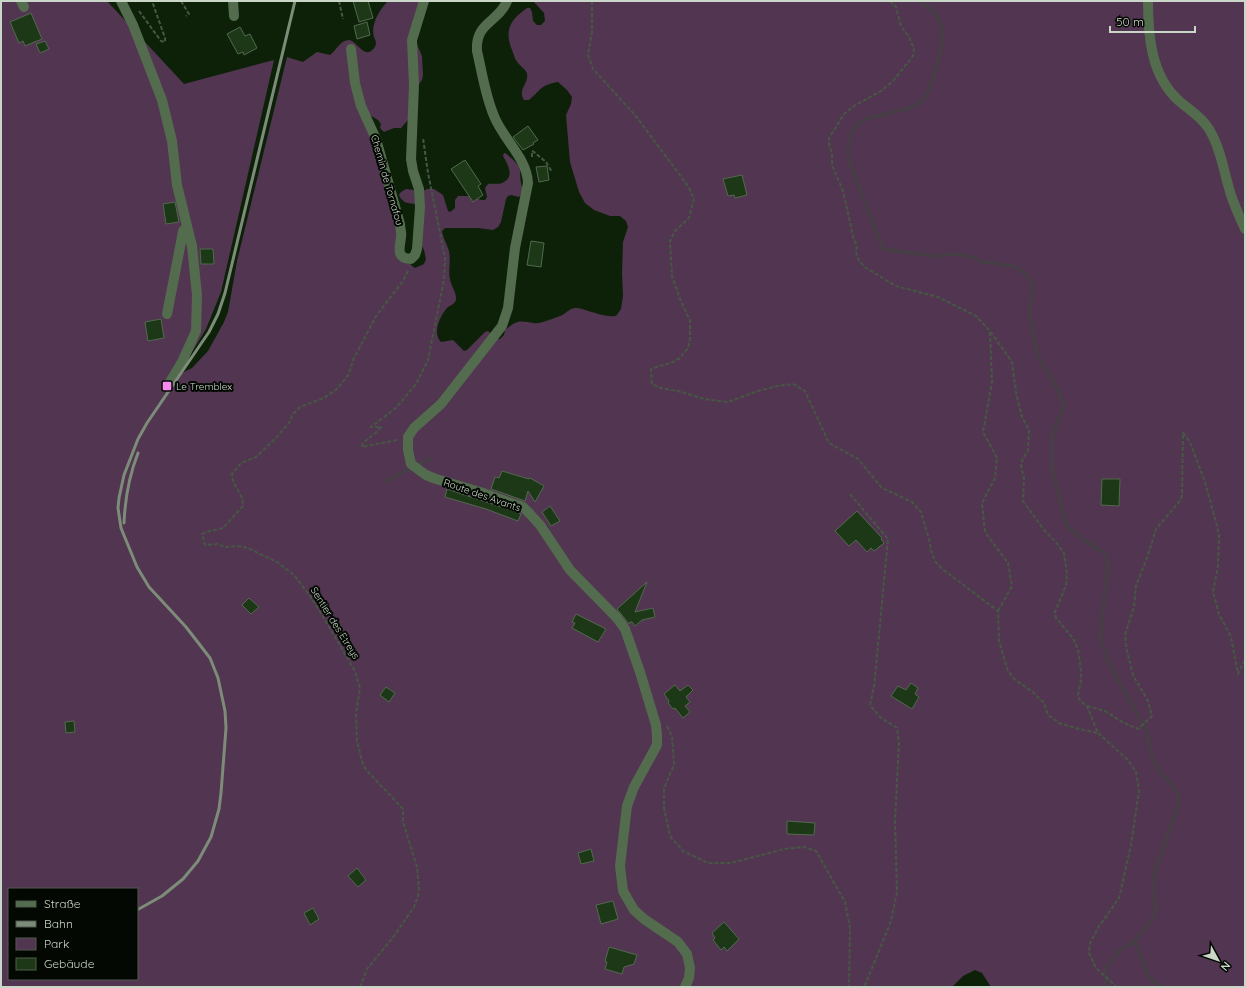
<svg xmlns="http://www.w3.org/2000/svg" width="1246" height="988" font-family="Quicksand,sans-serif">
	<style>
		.green { fill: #523550; fill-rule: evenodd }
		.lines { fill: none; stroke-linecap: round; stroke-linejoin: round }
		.stream { stroke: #464046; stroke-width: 3.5 }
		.building { fill: #1c3817; stroke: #53694f }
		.path { stroke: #465843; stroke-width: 2; stroke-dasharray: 4 2; stroke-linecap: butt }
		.minor { stroke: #526c4d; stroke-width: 10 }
		.rail { stroke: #7c8c79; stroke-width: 3 }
		.poi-dot { fill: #f589ef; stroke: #030802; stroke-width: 1.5 }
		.labels { text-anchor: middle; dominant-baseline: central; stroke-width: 4; stroke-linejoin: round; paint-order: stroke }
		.street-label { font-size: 10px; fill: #cad7c8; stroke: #030802 }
		.poi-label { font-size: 10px; fill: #cad7c8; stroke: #030802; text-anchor: start }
	</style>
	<rect width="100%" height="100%" fill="#0d2109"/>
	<path class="green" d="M1,1H107L184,84L274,60L221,292L206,329L178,375L192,368L208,351L224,322L228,312L237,261L287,57L303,62L317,52L330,55C336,51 340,40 349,40C356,40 365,61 374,48C377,45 376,41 374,37C370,25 380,9 388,1H423L416,42L422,56L423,75L422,80L412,94L408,120L401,128H394L384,132L380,128L381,124L378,120L368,114L370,128L402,246C405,254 407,263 415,268L424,264L426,259L424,250L419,241L416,204C408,203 403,204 399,195L401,192L406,189L423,191L427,189H434L443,195L448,211L450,212L455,208V200L458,196H473L481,200H485L487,197L485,188L488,184C493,183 500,185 504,182C515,176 507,163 503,156L504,153C508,154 508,156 511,158C523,168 519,170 521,183C522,190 525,191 519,197L511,195L508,196L506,199L501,222L498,227L493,230L478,228H445L442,231C443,238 447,244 449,251C451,261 448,271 450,279C451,286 457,293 456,300C454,305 450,305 447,308C440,316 432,333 441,342L453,340L464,351L467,350L485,332L488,331L497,339H500L504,335L505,330C508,328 512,324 515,323C521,320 527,322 533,323C538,324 542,322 546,321C551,319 556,318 560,316C566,314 570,307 577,308C588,310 606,318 616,316L621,309L623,296L622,273L623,242L628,227L626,221L620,216H610L594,210L585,203L579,192L570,162L568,139L566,115L571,104L572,97L567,90L558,82C540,85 541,90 529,100H524C517,89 529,84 527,74C526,69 522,68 519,64C515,60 514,55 512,50C504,30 510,20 527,8H530L532,12L533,21L537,25H541L545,21L544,13L533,1H1245V987H991L982,973L975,970L963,976L952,987H1ZM9,889H137V979H9Z"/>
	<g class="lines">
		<g class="stream">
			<path d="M919,1C930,8 939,14 942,28C944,43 932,95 919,103C888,123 843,103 849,161L883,249L933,256L956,254L972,257L983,262L1014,266L1026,274L1032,284L1030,314L1037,354L1057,388L1064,406L1052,436V470L1067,526L1082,539L1105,553L1108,567L1100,637L1110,666L1147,731L1152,757L1162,775L1172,784L1177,793L1179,802L1155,871L1153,889L1156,906L1153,918L1135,941L1121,949L1107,966L1105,971V980L1107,987"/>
			<polyline points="386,481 431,458"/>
			<polyline points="1135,941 1148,975 1155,983 1163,987"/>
		</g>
	</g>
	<g class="building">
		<polygon points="353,1 368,1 373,18 359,22"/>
		<polygon points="31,13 42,39 25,46 23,41 19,43 10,22"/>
		<polygon points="367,22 370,35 357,39 354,26"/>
		<polygon points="240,27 245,36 250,34 257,48 244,55 243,52 238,54 227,34"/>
		<polygon points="45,41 49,49 40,53 36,44"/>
		<polygon points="528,126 538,140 533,143 534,144 523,150 513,137"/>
		<polygon points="465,160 481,184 478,186 483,195 473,202 451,169"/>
		<polygon points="547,166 549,180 539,182 536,167"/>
		<polygon points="742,175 747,195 735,198 734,195 728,196 723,179"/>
		<polygon points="175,202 179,222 166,224 163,204"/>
		<polygon points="531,241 544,243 541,267 527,265"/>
		<polygon points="200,249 213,249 214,264 201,264"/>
		<polygon points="161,319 164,338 148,341 145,322"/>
		<polygon points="502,471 529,479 530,478 544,486 535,502 528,491 525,501 491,489 495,477 499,478"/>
		<polygon points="1102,479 1120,479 1119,506 1101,505"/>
		<polygon points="447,489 519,513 521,514 518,521 486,509 445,497"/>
		<polygon points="550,506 560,521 551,526 542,512"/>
		<polygon points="857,511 882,538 881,539 884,543 874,551 871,548 867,552 856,540 849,546 835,531"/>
		<polygon points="647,582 635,612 653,608 655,617 642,620 635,626 632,622 630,622 629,624 617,609"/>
		<polygon points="249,598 259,607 251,614 242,605"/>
		<polygon points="576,614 606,629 598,642 572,628 575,623 572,622"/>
		<polygon points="911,683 918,688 915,694 919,697 912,709 891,696 898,686 906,690"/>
		<polygon points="675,685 680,691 688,685 693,690 686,697 690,702 685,706 690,712 683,718 675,708 673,709 668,703 669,701 664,694"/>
		<polygon points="386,687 395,693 389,702 380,695"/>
		<polygon points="74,721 75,732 66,733 65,722"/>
		<polygon points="787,821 815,823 814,835 787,834"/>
		<polygon points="591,849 594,861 581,864 578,853"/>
		<polygon points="357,868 366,880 358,887 348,876"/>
		<polygon points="613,901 618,919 601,924 596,905"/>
		<polygon points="313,908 319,919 310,925 304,913"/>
		<polygon points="724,922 739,939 727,951 724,947 721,950 713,940 715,938 712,933"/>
		<polygon points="609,947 637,955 634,964 624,967 622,974 605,969 607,962 605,961"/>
	</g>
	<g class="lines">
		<g class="path">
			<polyline points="181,1 189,14 186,16"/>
			<polyline points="339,1 343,19"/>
			<polyline points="592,1 592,32 588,55 593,69 635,115 688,186 694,199 689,218 675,231 670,241 672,276 680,299 690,321 690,339 688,348 680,358 671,363 659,366 651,369 652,384 661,388 682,392 704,399 728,402 758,391 777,386 793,384 805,391 829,443 858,459 882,488 912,502 921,512 929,539 931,550 935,561 941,568 998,611 999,641 1008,671 1014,679 1033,692 1044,703 1048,715 1059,723 1079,729 1098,733"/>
			<polyline points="890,1 896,7 901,26 909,37 914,49 913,56 893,81 881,91 854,106 844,114 829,138 829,144 832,153 832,165 843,191 854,240 857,245 856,252 859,261 866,268 896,286 938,297 976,316 990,331 1012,362 1016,392 1019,405 1022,417 1029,430 1028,451 1023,458 1021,466 1024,478 1023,501 1044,530 1055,541 1064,553 1067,574 1066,585 1055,612 1056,618 1073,638 1078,649 1081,671 1081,680 1078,695 1080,701 1087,706 1098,733 1128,760 1136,772 1139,791 1131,845 1119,898 1098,928 1090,943 1089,953 1096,968 1117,987"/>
			<polyline points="139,11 161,41 165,42 165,38 152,1"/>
			<polyline points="532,157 532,151 534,152 546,162 552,172"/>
			<polyline points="990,332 992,382 983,432 997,458 995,478 982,503 985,532 1008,563 1012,586 998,611"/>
			<polyline points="1183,433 1190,442 1205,482 1217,526 1219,536 1218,566 1213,592 1219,614 1231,637 1238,674 1245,660"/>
			<path d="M397,440L362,447V445C368,437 376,434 381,427H371L396,408L416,384L428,360L444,280L445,258L428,173L423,138"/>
			<polyline points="850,494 888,539 874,687 870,705 880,717 897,728 899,742 895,820 897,892 891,921 866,983 863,987"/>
			<polyline points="1087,706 1105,711 1122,722 1138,729 1152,716 1148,701 1133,675 1127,651 1125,635 1134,607 1136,586 1148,555 1156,529 1179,502 1182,496 1183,432"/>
			<polyline points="667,726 672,736 674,765 664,788 664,808 670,836 683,851 708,863 731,863 784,849 804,847 816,851 845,902 850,928 849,987"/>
			<path d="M360,987L367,969L394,936L414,907L418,896L419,889L417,867L403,822V809L369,773L363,765L357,741L356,713L360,688L355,671L315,603L294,575L277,562L262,555L248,548L239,546L225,547L217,544L205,545L202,534L210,531L223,528L243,506C243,492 233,488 232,474L241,463L256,457L273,441L289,423L293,414L300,407L324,398L337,389L349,374L353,360L376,316L403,281L409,269"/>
		</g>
		<g class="minor">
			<polyline points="21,1 24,7"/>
			<polyline points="121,1 133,25 162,100 172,141 177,185 192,246 197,295 196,331 182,362 170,382"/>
			<polyline points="233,1 234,16"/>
			<path d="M507,1C498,23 475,22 477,51C482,72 485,95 494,116C503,139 527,158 528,183L515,248L508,308L502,326L441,404L414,428L408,437V450L411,464L426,475L436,479L480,492L523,507L530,514L540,525L570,570L617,618L625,629L640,672L656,725L657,736V745L634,787L627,806L620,866L623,891L634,910L644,919L678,942L687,954L690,968L689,978L685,987"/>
			<path d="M1148,1C1148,36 1151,75 1178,100C1189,110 1201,116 1209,129C1221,149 1224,173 1231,195C1235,207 1240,218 1245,229"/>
			<path d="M351,49L355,83L361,106L376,139L400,224C400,228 402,233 401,237C400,248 395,258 411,259L415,255L417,249L420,207L419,189L413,171L411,159L414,85L412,40L424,1"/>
			<polyline points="167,314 182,237 183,231 187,227"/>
		</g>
		<g class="rail">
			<path d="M124,523C125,499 129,476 138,453"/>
			<polyline points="137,910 162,896 183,879 198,861 211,837 219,809 221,793 226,728 225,711 218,678 210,658 186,627 149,587 137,567 121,528 118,508 119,498 124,475 138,439 147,423 209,332 218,314 225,293 295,1"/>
		</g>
	</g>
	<rect class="poi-dot" x="162" y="381" width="10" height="10" rx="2"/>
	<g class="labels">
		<g class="street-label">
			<text transform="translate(387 180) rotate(74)">Chemin de Tornafou</text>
			<text transform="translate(482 495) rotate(19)">Route des Avants</text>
			<text transform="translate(335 623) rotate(58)">Sentier des Etreys</text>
		</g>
		<g class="poi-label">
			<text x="176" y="386">Le Tremblex</text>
		</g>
	</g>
	<rect width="1246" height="988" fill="none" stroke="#cad7c8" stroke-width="4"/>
	<rect x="8" y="888" width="130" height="92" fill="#030802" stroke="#535b51"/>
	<rect x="16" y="901" width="20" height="6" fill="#526c4d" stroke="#535b51"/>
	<text x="44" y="908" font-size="12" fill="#cad7c8">Straße</text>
	<rect x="16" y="921" width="20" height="6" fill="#7c8c79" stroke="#535b51"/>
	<text x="44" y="928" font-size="12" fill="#cad7c8">Bahn</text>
	<rect x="16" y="938" width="20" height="12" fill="#523550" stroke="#535b51"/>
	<text x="44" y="948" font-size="12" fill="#cad7c8">Park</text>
	<rect x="16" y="958" width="20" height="12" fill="#1c3817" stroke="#535b51"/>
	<text x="44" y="968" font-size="12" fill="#cad7c8">Gebäude</text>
	<g transform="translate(1218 960) rotate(130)" stroke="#030802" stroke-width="3" paint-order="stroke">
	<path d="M0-3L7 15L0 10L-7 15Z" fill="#cad7c8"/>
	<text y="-6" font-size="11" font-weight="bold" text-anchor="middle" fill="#cad7c8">N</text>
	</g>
	<path d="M1110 26v6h85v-6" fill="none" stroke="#cad7c8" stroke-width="2"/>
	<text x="1116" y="26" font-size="12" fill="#cad7c8" stroke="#030802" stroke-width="3" paint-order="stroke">50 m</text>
</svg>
